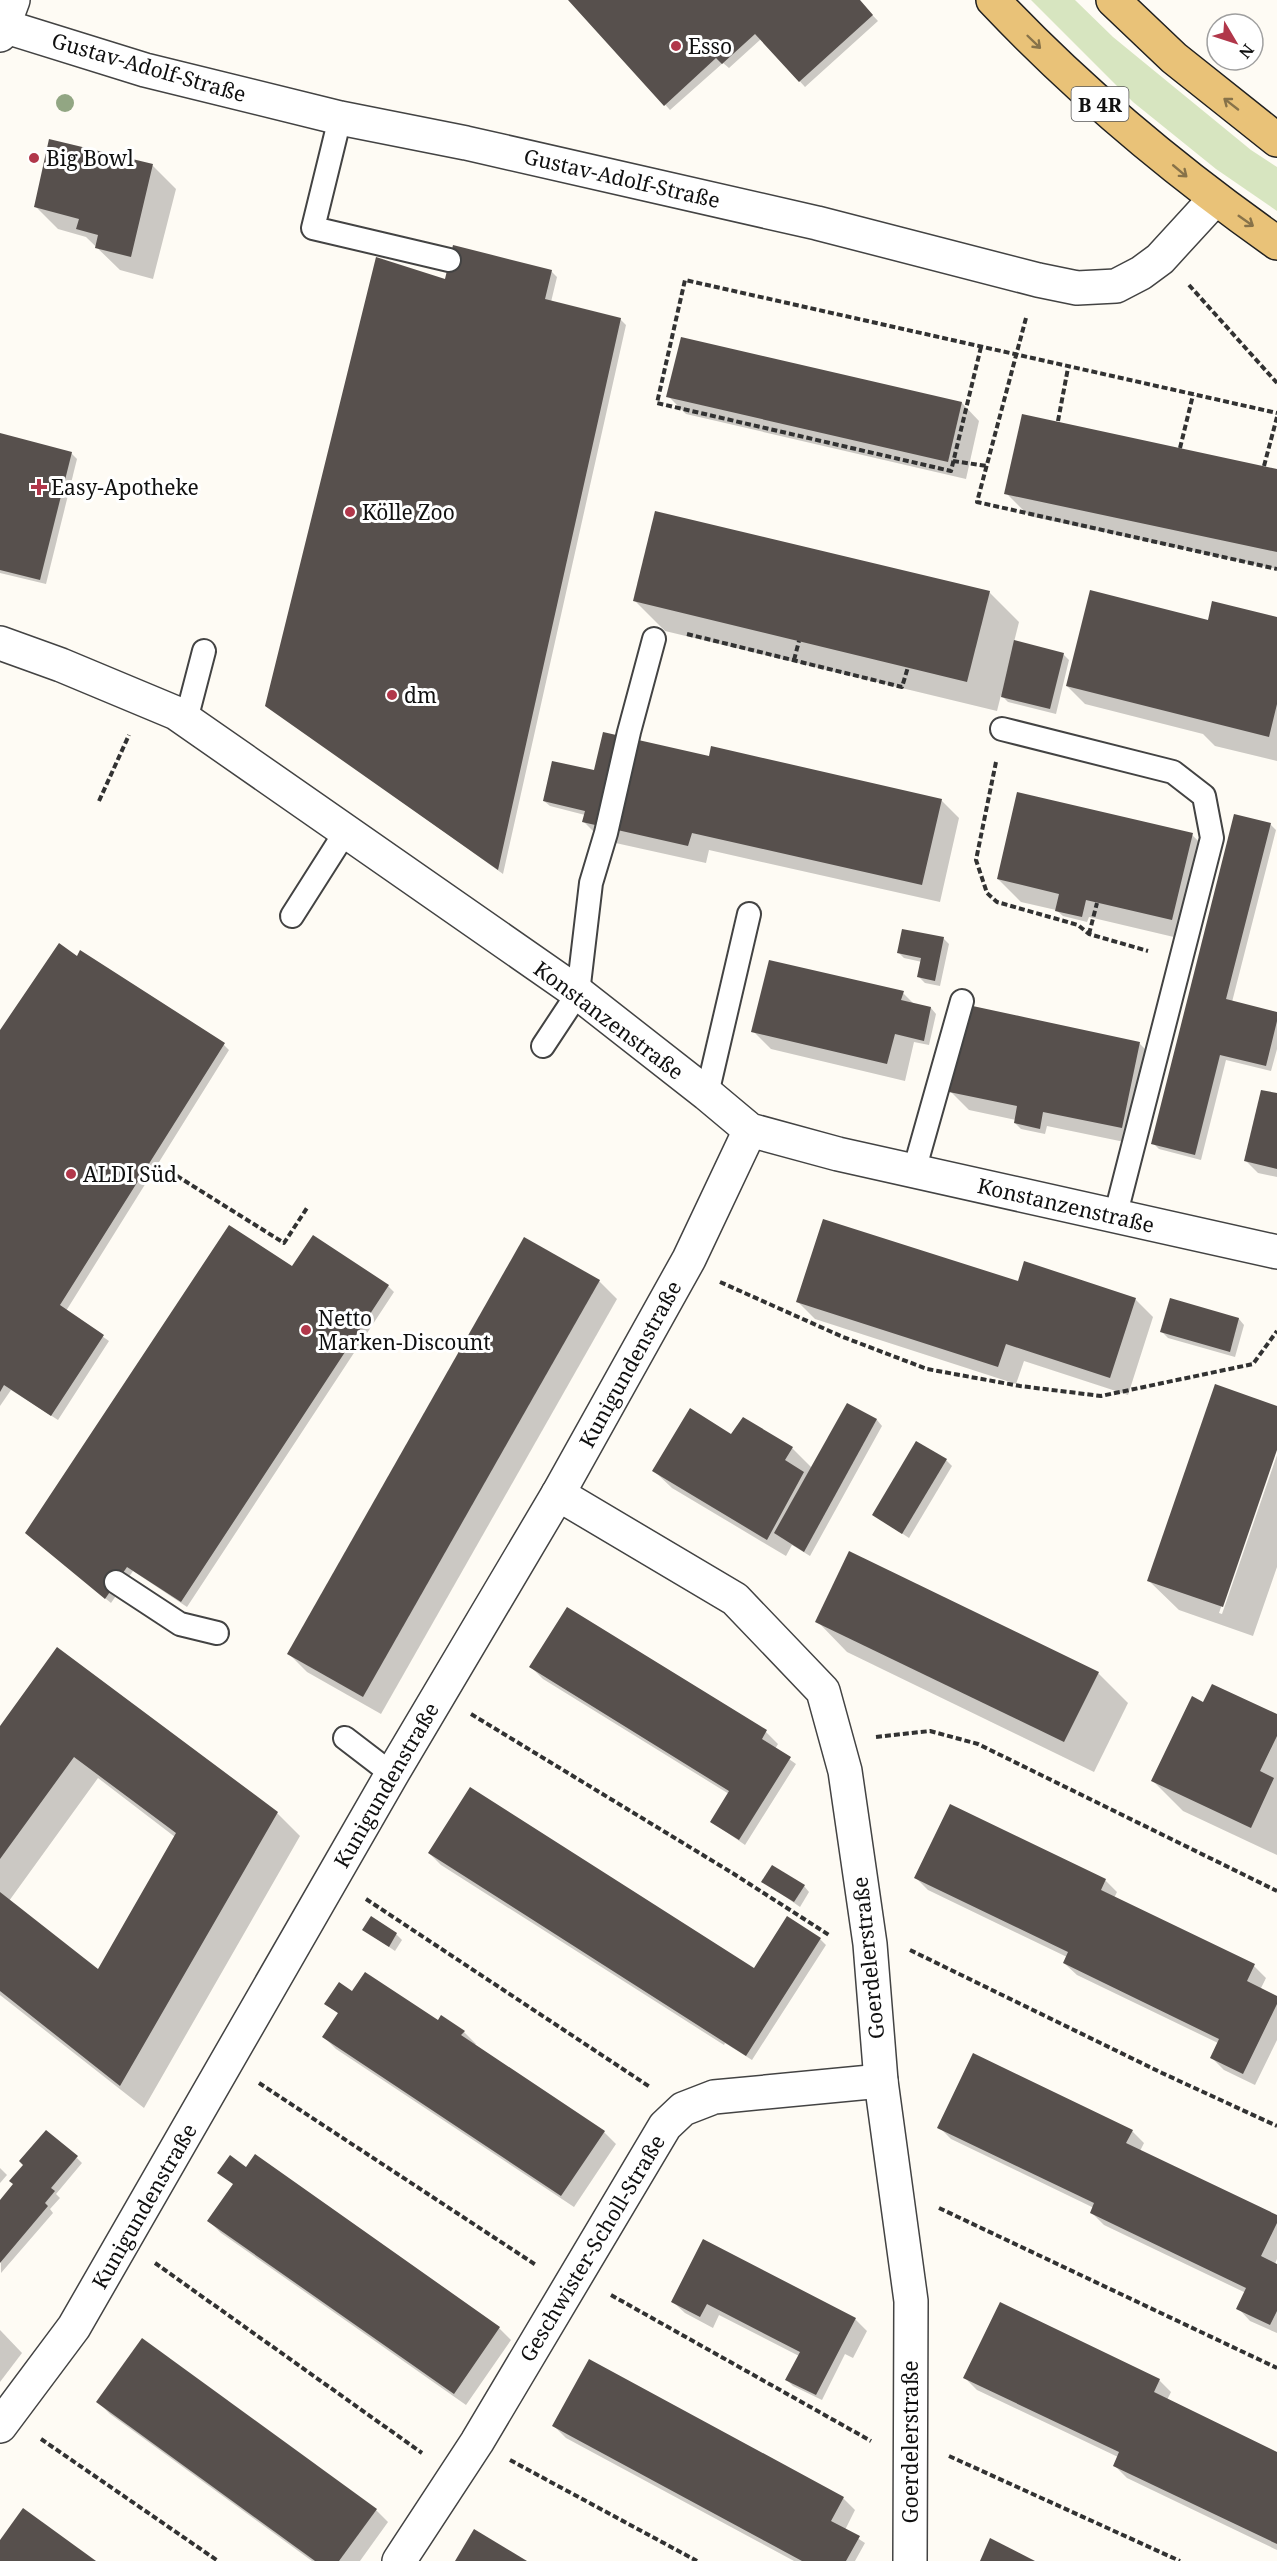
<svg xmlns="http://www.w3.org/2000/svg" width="1277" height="2561" font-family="'Noto Serif',serif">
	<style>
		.green { fill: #d7e5c0 }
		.shadow { fill: #0003; fill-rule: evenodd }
		.building { fill: #57504d }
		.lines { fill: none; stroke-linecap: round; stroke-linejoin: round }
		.service-casing { stroke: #434343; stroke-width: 26 }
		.minor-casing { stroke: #434343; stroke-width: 36 }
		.tertiary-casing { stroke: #434343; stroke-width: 36 }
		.primary-casing { stroke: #212121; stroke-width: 36 }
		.path { stroke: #323232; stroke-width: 4; stroke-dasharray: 6 3; stroke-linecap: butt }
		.service { stroke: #fff; stroke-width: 22 }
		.minor { stroke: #fff; stroke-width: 33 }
		.tertiary { stroke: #fff; stroke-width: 33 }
		.primary { stroke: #e9c278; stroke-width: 33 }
		.tree { fill: #92a683 }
		.oneway { stroke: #877249 }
		.poi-dot { fill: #b1374a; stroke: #fff; stroke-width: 2 }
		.labels { text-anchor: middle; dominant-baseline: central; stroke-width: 6; stroke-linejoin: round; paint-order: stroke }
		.shield { fill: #fff; stroke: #585858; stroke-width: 1.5 }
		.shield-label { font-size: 20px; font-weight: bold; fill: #101010 }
		.poi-label { font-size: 21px; fill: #101010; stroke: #fff; text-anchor: start }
		.street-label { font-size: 21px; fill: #101010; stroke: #fff }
	</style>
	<rect width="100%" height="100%" fill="#fefbf4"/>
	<polygon class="green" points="1031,0 1075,0 1113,37 1251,150 1277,167 1277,211 1216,169 1133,102"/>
	<g class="shadow">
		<polygon points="570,0 858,0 878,21 805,87 761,39 729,68 723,63 670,110"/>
		<polygon points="50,141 153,166 176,189 153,279 120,270 86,237 58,229 35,206"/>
		<polygon points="551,271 557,277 551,302 620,319 626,325 503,874 267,705 446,281"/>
		<polygon points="668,396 962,403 979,421 966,479 686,414"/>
		<polygon points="0,435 71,453 77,459 46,584 0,573"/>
		<polygon points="1277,470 1277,569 1029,516 1006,493"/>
		<polygon points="989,592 1019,622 1014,642 1063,654 1069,660 1056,714 1008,702 1001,695 997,711 665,631 635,601"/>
		<polygon points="1277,619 1277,761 1215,746 1203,734 1085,704 1067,686 1208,622"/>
		<polygon points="595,772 941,800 959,818 940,902 709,850 706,863 602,840 584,822 585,815 550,806 544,801"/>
		<polygon points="1270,824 1276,830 1232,1002 1277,1013 1277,1049 1271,1071 1226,1060 1201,1160 1159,1149 1153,1143"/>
		<polygon points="1192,835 1215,857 1195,942 1089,917 1087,922 1063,916 1056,910 1021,902 998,879"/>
		<polygon points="943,938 949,944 940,986 925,983 919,977 922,962 904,958 899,953"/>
		<polygon points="77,958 224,1045 229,1050 66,1311 109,1341 58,1420 11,1390 0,1406 0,1033"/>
		<polygon points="903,993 915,1005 931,1008 936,1014 929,1045 914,1042 905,1081 771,1049 753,1031"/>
		<polygon points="1139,1043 1157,1061 1139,1145 1047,1126 1045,1134 1021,1129 1015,1123 1016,1120 969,1110 951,1092"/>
		<polygon points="1277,1095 1277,1177 1258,1173 1246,1161"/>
		<polygon points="292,1268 388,1286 394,1292 187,1607 133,1571 111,1603 33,1539"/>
		<polygon points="599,1281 617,1299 381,1714 307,1672 289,1654"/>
		<polygon points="1019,1283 1135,1299 1153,1317 1128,1395 1024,1361 1016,1384 815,1319 797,1301"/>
		<polygon points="1171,1300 1239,1319 1244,1325 1235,1357 1168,1338 1162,1332"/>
		<polygon points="848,1405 877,1420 882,1426 810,1556 792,1545 786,1556 672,1488 654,1471 732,1436 792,1448 812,1468"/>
		<polygon points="1277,1407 1277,1446 1219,1613 1222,1614 1277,1455 1277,1567 1253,1636 1179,1610 1148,1580"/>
		<polygon points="946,1460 952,1466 909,1538 874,1515"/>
		<polygon points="568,1609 766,1732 778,1744 775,1749 796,1764 745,1845 712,1822 729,1794 543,1679 531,1667"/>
		<polygon points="817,1621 1098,1673 1128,1703 1094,1772 847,1652"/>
		<polygon points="1204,1704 1277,1716 1277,1855 1183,1811 1153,1781"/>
		<path d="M0,1729L277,1813L300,1836L144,2108L0,1995ZM98,1778L175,1837L98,1972L9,1901Z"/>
		<polygon points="429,1853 754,1970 820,1939 826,1945 752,2060 725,2043 724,2045 441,1865"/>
		<polygon points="916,1878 1105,1880 1117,1892 1114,1898 1254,1966 1266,1978 1260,1990 1277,1998 1277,2040 1255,2085 1224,2070 1212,2058 1218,2043 1077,1975 1064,1963 1067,1957 928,1890"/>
		<polygon points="763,1881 804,1886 809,1892 800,1907"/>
		<polygon points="364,1930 396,1934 402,1940 395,1951"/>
		<polygon points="353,1993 464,2032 476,2044 474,2046 604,2132 616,2144 574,2207 336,2049 324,2037 339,2014 326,2004"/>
		<polygon points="939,2127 1132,2131 1144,2143 1140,2151 1277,2217 1277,2259 1275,2264 1277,2266 1277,2333 1250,2321 1238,2308 1246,2293 1104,2225 1092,2213 1094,2208 951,2139"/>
		<polygon points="255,2156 499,2328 511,2340 466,2405 221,2233 209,2221 235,2185 219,2173 246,2169"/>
		<polygon points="77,2158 82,2163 56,2194 60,2198 50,2209 53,2213 1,2273 0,2202"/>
		<polygon points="0,2168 7,2175 0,2183"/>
		<polygon points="703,2241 855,2319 867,2331 853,2358 845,2354 822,2400 793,2386 787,2380 799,2356 719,2315 713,2328 685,2313 672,2301"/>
		<polygon points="0,2330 22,2353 0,2382"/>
		<polygon points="143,2340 376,2510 388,2522 360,2561 312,2561 110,2414 98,2402"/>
		<polygon points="965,2378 1159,2380 1171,2392 1167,2400 1277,2453 1277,2550 1127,2478 1114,2465 1118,2457 977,2390"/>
		<polygon points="554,2426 843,2498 855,2510 845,2530 865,2543 855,2561 794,2561 566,2438"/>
	</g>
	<g class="building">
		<polygon points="568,0 860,0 873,15 799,82 755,34 722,64 716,58 664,106"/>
		<polygon points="49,139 153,164 131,257 95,248 98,235 76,229 79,219 34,207"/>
		<polygon points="453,245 552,270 545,299 621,318 498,870 265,706 376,257 445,279"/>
		<polygon points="681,337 962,402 948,462 666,397"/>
		<polygon points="1022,414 1277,469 1277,552 1004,494"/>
		<polygon points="0,433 72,452 40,580 0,570"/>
		<polygon points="655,511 990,591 967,682 633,601"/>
		<polygon points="1090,590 1208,620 1212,601 1277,617 1277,704 1269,737 1066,686"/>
		<polygon points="1014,640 1064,653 1050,709 1001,697"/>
		<polygon points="603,732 709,756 711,746 942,799 922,885 692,833 688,846 582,822 585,811 543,801 552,761 594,770"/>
		<polygon points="1017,792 1193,833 1172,920 1086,900 1082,917 1055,911 1059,894 997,879"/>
		<polygon points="1234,814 1271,823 1226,999 1277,1012 1277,1021 1266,1066 1220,1055 1195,1155 1151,1144"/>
		<polygon points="902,929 944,937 935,981 917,977 921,958 897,953"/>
		<polygon points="59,943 77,956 80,950 225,1043 60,1305 104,1335 51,1416 4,1385 0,1392 0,1030"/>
		<polygon points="769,960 904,991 901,1000 931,1007 924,1041 895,1034 887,1064 751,1032"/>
		<polygon points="968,1005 1140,1042 1122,1128 1043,1112 1040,1129 1014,1123 1017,1106 949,1092"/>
		<polygon points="1261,1090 1277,1093 1277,1169 1244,1161"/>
		<polygon points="823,1219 1018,1281 1024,1261 1136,1298 1110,1378 1006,1344 998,1367 796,1302"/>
		<polygon points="229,1225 292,1266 313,1235 389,1285 181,1602 127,1567 105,1599 25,1533"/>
		<polygon points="524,1237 600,1280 363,1697 287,1654"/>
		<polygon points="1170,1298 1239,1318 1230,1352 1160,1332"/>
		<polygon points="1215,1384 1277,1406 1277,1450 1223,1607 1147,1581"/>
		<polygon points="847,1403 877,1419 804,1552 774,1533"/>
		<polygon points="690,1408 731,1434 743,1417 793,1447 785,1460 804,1472 767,1540 652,1471"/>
		<polygon points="916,1441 947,1459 902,1534 872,1515"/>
		<polygon points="849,1551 1099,1672 1064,1742 815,1622"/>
		<polygon points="567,1607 767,1730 762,1739 791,1757 739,1840 710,1822 729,1791 529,1667"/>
		<polygon points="57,1647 278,1812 120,2086 0,1991 0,1892 98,1969 176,1833 74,1757 0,1859 0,1726"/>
		<polygon points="1212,1684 1277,1714 1277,1736 1260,1771 1274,1778 1251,1828 1151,1781 1192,1696 1203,1702"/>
		<polygon points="470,1787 754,1968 787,1916 821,1938 746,2056 428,1853"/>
		<polygon points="950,1804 1106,1879 1101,1890 1255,1964 1247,1981 1277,1996 1277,2004 1243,2074 1210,2058 1219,2039 1063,1963 1068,1952 914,1878"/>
		<polygon points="772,1865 805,1885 794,1902 761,1882"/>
		<polygon points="371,1916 397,1933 389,1947 362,1930"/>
		<polygon points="365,1972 438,2020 441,2015 465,2031 461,2035 605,2131 561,2196 322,2037 338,2013 324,2004 339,1982 352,1991"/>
		<polygon points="973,2053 1133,2130 1126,2143 1277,2215 1277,2223 1261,2256 1277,2264 1277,2311 1270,2325 1236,2309 1246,2288 1090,2213 1094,2203 937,2128"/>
		<polygon points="46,2130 78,2156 51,2188 55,2191 45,2203 48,2206 0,2263 0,2200 13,2184 9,2181 23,2165 19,2161"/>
		<polygon points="255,2154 500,2327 454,2394 207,2221 233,2184 217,2173 230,2155 246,2167"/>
		<polygon points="703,2239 856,2318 816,2395 785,2380 800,2352 707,2304 700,2317 671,2302"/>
		<polygon points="1000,2302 1160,2379 1154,2392 1277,2452 1277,2544 1113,2466 1119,2452 963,2378"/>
		<polygon points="142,2338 377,2509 339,2561 315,2561 96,2402"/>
		<polygon points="589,2359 844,2497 831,2521 860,2536 846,2561 802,2561 552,2426"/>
		<polygon points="23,2508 96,2561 0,2561 0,2540"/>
		<polygon points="474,2529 527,2561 455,2561"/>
		<polygon points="990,2538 1035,2561 980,2561"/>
	</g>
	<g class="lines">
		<defs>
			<g id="service">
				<polyline points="340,118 313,228 449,260"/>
				<polyline points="186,720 204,651"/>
				<polyline points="1002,729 1173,772 1204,796 1212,838 1115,1217"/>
				<polyline points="292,916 346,831"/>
				<polyline points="543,1046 578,993 591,883 606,833 629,732 654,639"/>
				<polyline points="707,1094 749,914"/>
				<polyline points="914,1171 962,1001"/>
				<polyline points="116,1582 180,1624 217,1633"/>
				<polyline points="345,1738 392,1774"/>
			</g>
			<g id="minor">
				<polyline points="0,25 145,70 340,118 466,143 817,223 1038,280 1077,288 1116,286 1141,273 1160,259 1215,199"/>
				<polyline points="0,643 61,665 176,713 578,993 707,1094 750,1130 838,1154 1277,1252"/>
				<polyline points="558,1494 735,1599 823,1691 845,1771 870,1944 881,2081 911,2301 910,2561"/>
				<polyline points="0,2426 74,2327 392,1774 558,1494 689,1259 750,1130"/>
				<polyline points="399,2561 477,2442 665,2126 683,2109 714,2097 881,2081"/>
			</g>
			<polyline id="tertiary" points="0,35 13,0"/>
			<g id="primary">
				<path d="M993,0C1079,91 1175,171 1277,243"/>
				<polyline points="1113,0 1174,58 1277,140"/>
			</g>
		</defs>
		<use href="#service" class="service-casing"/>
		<use href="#minor" class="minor-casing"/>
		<use href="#tertiary" class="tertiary-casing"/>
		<use href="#primary" class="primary-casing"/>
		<g class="path">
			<polyline points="1189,285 1277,383"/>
			<polyline points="1026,318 977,502 1277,569"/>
			<polyline points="981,347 951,471 657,403 685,280 1277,413"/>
			<polyline points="1058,421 1068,368"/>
			<polyline points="1180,448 1193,395"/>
			<polyline points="953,461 987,466"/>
			<polyline points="1264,466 1277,417"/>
			<polyline points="687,634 902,687 908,667"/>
			<polyline points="794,660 799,641"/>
			<polyline points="996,762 976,860 987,893 997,902 1078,925 1089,934 1148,951"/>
			<polyline points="99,801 129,735"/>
			<polyline points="1089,934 1097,903"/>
			<polyline points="169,1171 284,1243 307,1208"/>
			<polyline points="720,1282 843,1337 927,1369 1020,1386 1101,1396 1253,1364 1277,1331"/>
			<polyline points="471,1714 734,1874 829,1935"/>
			<polyline points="876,1737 930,1731 978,1744 1277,1891"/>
			<polyline points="366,1899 650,2087"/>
			<polyline points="910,1950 1162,2073 1277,2126"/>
			<polyline points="259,2083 536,2265"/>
			<polyline points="939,2208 1277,2368"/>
			<polyline points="155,2263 422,2453"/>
			<polyline points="611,2295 871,2441"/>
			<polyline points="41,2439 218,2561"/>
			<polyline points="949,2456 1180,2561"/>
			<polyline points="510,2460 697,2561"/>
		</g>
		<use href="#service" class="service"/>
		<use href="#minor" class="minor"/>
		<use href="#tertiary" class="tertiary"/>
		<use href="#primary" class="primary"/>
	</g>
	<circle class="tree" cx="65" cy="103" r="9"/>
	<defs><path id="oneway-shaft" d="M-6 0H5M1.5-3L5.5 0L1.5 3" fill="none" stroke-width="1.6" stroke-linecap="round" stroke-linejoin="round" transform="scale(1.5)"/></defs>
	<g class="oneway">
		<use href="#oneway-shaft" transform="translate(1034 42) rotate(44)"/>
		<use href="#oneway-shaft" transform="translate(1231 104) rotate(-142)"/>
		<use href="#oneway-shaft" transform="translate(1180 171) rotate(40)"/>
		<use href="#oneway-shaft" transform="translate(1246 221) rotate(35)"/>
	</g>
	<g class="poi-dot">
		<circle cx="676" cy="46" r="6"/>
		<circle cx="34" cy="158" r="6"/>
		<path d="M36 478h6v6h6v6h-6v6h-6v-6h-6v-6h6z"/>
		<circle cx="350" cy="512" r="6"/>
		<circle cx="392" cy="695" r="6"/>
		<circle cx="71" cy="1174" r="6"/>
		<circle cx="306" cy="1330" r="6"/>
	</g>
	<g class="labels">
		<rect class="shield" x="1071.5" y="87" width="57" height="34" rx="4.5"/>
		<g class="shield-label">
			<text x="1100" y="104">B 4R</text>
		</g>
		<g class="poi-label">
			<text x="688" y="46">Esso</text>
			<text x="46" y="158">Big Bowl</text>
			<text x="51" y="487">Easy-Apotheke</text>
			<text x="362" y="512">Kölle Zoo</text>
			<text x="404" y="695">dm</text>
			<text x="83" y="1174">ALDI Süd</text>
			<text x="318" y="1318">Netto<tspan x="318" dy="24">Marken-Discount</tspan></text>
		</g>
		<g class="street-label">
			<text transform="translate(149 67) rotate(16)">Gustav-Adolf-Straße</text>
			<text transform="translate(622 178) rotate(13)">Gustav-Adolf-Straße</text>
			<text transform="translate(609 1020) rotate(37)">Konstanzenstraße</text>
			<text transform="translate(1066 1205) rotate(13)">Konstanzenstraße</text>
			<text transform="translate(630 1364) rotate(-61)">Kunigundenstraße</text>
			<text transform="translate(386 1785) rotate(-60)">Kunigundenstraße</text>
			<text transform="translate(868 1958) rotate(-96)">Goerdelerstraße</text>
			<text transform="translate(144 2206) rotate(-60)">Kunigundenstraße</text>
			<text transform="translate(592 2248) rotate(-59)">Geschwister-Scholl-Straße</text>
			<text transform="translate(910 2442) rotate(-90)">Goerdelerstraße</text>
		</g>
	</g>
	<g transform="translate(1235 42) rotate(129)"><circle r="28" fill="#ffffff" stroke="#9f9f9f" stroke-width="1.5"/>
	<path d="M0-4.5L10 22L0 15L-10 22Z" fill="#b1374a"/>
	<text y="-9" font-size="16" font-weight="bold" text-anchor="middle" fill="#101010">N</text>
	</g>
</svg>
